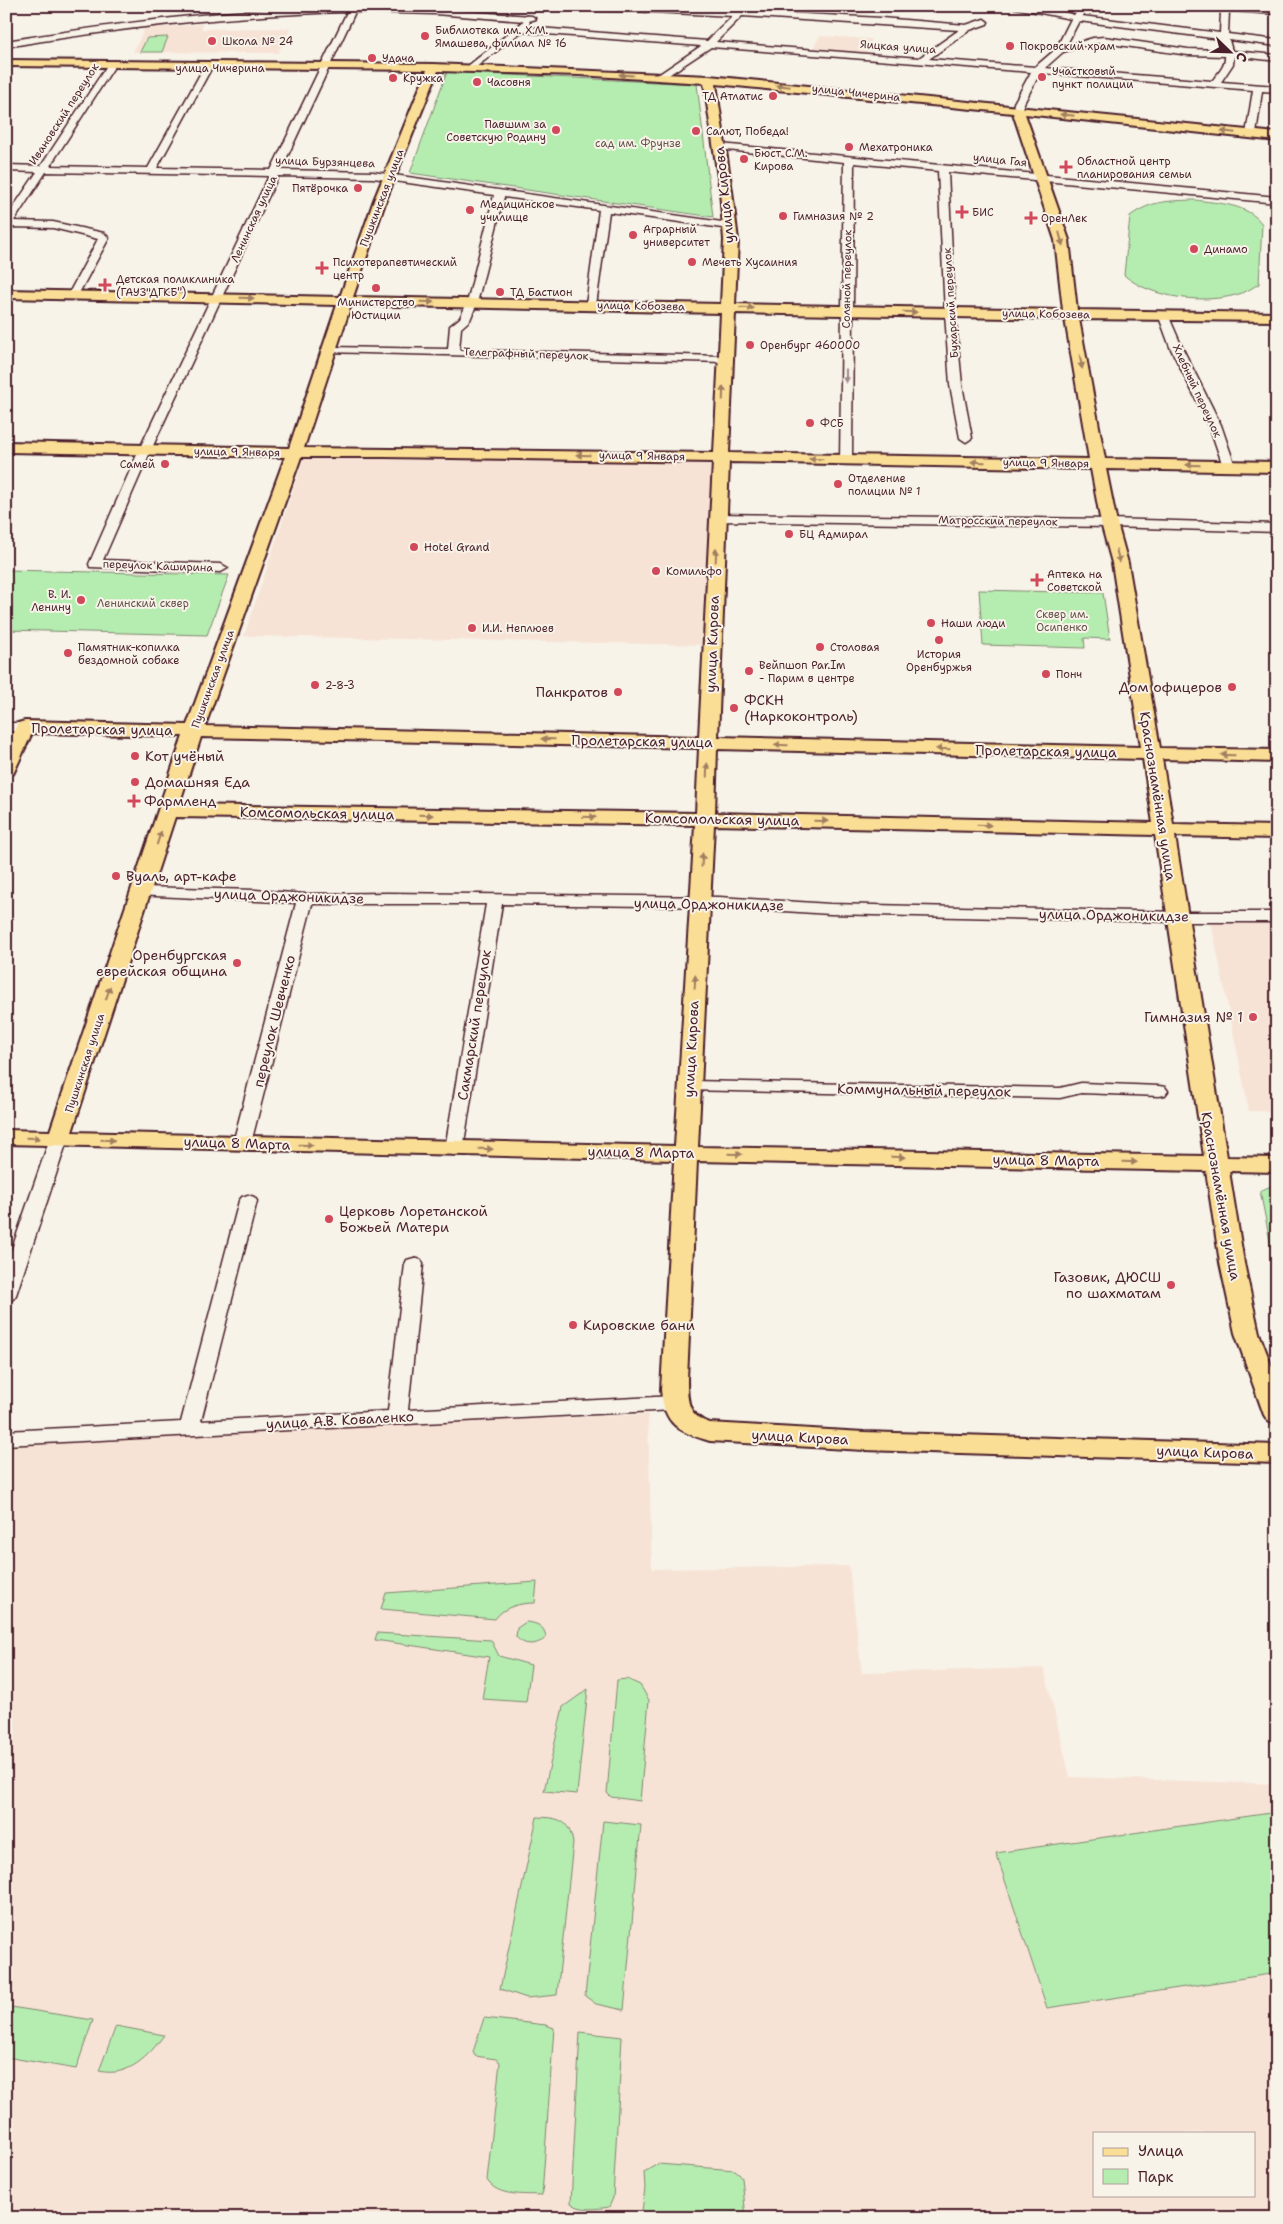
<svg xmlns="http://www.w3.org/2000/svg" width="1283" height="2224" font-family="'Shantell Sans',sans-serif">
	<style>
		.built { fill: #f7e3d6; fill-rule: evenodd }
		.green { fill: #b5edb1; stroke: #80866e }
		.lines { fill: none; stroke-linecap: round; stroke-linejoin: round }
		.minor-casing { stroke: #4a1f2b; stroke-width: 3 }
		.major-casing { stroke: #4a1f2b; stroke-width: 4 }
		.minor { fill: #f7f3e8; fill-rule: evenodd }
		.major { fill: #fbde96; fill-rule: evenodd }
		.oneway { fill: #a27e60 }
		.oneway2 { fill: #a0898a }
		.poi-dot { fill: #d1495b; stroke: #f7f3e8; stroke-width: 2 }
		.labels { text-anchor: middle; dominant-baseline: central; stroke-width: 4; stroke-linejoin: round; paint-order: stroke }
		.far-poi-label { font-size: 11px; fill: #4a1f2b; stroke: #f7f3e8; text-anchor: start }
		.far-street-label { font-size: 11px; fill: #4a1f2b; stroke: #f7f3e8 }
		.far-park-label { font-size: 11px; fill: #65524c; stroke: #f7f3e8 }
		.street-label { font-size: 14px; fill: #4a1f2b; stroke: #f7f3e8 }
		.poi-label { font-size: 14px; fill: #4a1f2b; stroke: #f7f3e8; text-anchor: start }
	</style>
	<rect width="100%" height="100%" fill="#f7f3e8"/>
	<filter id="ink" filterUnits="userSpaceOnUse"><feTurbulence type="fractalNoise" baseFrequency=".02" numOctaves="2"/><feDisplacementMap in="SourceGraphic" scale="10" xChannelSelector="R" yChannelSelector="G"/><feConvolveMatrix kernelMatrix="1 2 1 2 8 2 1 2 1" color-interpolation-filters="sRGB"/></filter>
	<g filter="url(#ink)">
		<g class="built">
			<polygon points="202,24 202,29 291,28 278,53 133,52 145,28"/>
			<polygon points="820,36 872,39 866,54 812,49"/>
			<polygon points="305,454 711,460 703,645 244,636"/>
			<polygon points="1211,922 1277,923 1277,1112 1249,1111"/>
			<path d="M648,1414L652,1569L849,1566L862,1673L1044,1668L1070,1777L1277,1784V2218H6V1441ZM1094,2133H1254V2195H1094Z"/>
		</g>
		<g class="green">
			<polygon points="168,37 162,52 140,52 147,38"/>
			<polygon points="447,72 697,84 713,217 410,173"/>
			<path d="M1195,200C1218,203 1248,204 1262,224L1259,284C1253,287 1248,291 1242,293C1208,305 1151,299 1124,275L1130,216C1152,200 1169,201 1195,200Z"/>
			<polygon points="6,570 229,575 207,635 6,630"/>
			<polygon points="979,590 1103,593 1110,639 1084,638 1085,648 983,645"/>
			<polygon points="1273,1185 1277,1185 1277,1251 1272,1251 1260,1191"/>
			<path d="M537,1582L535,1603C521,1603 504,1606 495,1619L381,1609L386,1593Z"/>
			<path d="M526,1622C537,1623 545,1626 546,1638C537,1645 525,1647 516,1637L517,1628Z"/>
			<polygon points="377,1633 491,1640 499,1656 531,1665 526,1702 482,1699 489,1657 375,1640"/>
			<polygon points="627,1679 640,1685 649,1700 640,1801 611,1797 607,1793 617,1680"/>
			<polygon points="588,1689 577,1794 544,1791 563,1707"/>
			<polygon points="1277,1812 1277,1973 1047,2008 996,1853"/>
			<path d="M537,1817C559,1818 569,1819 573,1843L557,1995L527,1998L500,1989Z"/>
			<polygon points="603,1821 641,1825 624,2010 596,2004 585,1996"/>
			<polygon points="11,2007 93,2020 76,2069 6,2057 6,2018"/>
			<path d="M484,2018L546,2025L554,2028L542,2195C524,2194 497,2197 487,2180L500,2062L496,2059L475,2056L473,2052Z"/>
			<path d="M116,2026L164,2035C149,2056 128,2078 99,2071Z"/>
			<path d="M580,2032L622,2037L613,2198L609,2207C597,2209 580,2211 571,2203Z"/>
			<polygon points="658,2164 735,2170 740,2174 742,2178 746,2218 651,2218 642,2211 645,2188 644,2172"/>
		</g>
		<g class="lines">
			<defs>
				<g id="minor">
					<path d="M646,6L881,18L966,25L984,19L988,22L987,24L970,30L929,59L1035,67L1056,49L1071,19L1005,6L1050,8L1074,15L1078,11V6H1086V11L1082,16L1220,33L1221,11L1159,9L1155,6L1277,8V14L1229,11L1228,34L1277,40V46L1229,40L1232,51L1277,55V61L1234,56L1233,64L1221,82L1277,86V92L1262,91L1256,134L1251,137L1246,134L1253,90L1040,73L1024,103L1023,110L1018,113L1013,110L1014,103L1031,72L711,47L661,80L657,77L658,75L701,46L521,32L471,71L467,68L468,66L524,21L435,14L355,12L281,170L373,172L729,223L734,226L729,229L609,212L596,305L591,308L586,305L599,210L504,197L477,303L470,320L461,328L459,350L724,356L730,359L724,362L324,352L322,350L324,348L328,347L448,349L450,326L460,318L467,303L494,195L373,178L278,176L151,450L103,560L221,564L228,568L221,572L90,567L89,564L139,450L269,176L46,172L14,221L53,222L104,233L109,238L78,295L73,298L68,295L98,239L53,228L10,227L6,229V218L37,172L6,171V165L41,166L106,67L110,64L114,67L50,166L148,168L204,67L208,64L212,67L157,168L271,170L347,12C232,15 119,28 6,47V41C121,23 237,7 354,7C413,7 473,12 532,16L536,19L529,21L530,23L526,27L707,41L733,16L631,11L548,10L544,7ZM742,16L959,30L919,58L716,42ZM1079,21L1220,39L1223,50L1188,49L1104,37L1093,38L1066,46ZM1093,43H1104L1188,55L1225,56C1226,66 1218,73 1212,81L1045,68L1063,52Z"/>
					<polygon points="720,144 1277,197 1277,203 948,172 955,313 962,385 972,438 966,442 960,438 950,385 945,313 938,171 854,163 852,460 846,464 840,460 844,162 717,149 715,147"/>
					<polygon points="1164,314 1169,317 1182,347 1221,425 1235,466 1233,469 1229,470 1223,466 1209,425 1170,347 1159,317"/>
					<polygon points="718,514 1109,519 1277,524 1277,532 1109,527 714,521 712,518"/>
					<polygon points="6,723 25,723 32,727 25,731 6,731"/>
					<polygon points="142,887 255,890 305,894 388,893 719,897 830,904 1178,912 1277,912 1277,922 1178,922 830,914 719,907 502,904 463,1149 460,1153 454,1155 448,1153 445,1149 486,904 312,904 251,1143 248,1147 242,1149 236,1147 233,1143 296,903 136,895 134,892 136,889"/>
					<polygon points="689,1081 1060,1088 1081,1083 1159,1086 1165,1087 1168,1091 1165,1095 1159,1096 1081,1093 1060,1098 683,1090 680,1086 683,1082"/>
					<polygon points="59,1132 65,1134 68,1138 16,1295 13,1299 6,1301 6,1266 50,1138 53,1134"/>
					<polygon points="248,1195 254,1197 257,1201 201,1421 388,1411 405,1264 407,1260 414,1258 421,1260 423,1264 408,1410 674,1396 681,1398 684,1403 681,1408 674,1410 6,1445 6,1431 181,1422 239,1201 242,1197"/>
				</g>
				<path id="major" d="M6,60L434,64L709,76L1277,133V141L1025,114L1069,240L1077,310L1277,313V321L1079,319L1105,459L1277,462V472L1106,469L1117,523L1128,563L1160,748L1277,750V762L1162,759L1173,824L1277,826V838L1175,836L1227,1157L1277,1158V1172L1229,1171L1244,1263L1259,1333L1277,1380V1424L1268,1421L1264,1415L1235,1333L1220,1263L1206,1171L697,1161L687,1379C687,1399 687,1416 710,1423L864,1432L1277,1445V1463L864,1450L710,1441C679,1432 664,1425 661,1390L674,1160L6,1144V1130L50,1131L183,736L32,733L15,770L13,774L6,776V748L18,723L25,721L187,725L285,457L6,452V442L289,448L337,305L6,298V290L340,297L374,200L427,70L6,66ZM438,71L579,75L704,83L720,191L724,240L721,304L353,297L386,200ZM716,84L1013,113L1055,240L1063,310L735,304L738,240L732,191ZM351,305L721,313L714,453L304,448ZM735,313L1065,319L1089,459L729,453ZM301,457H384L713,462L699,737L205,726ZM729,462L1091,469L1101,523L1112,563L1141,747L718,737ZM201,737L699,748L696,813L179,805ZM717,749L1143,759L1153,823L715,813ZM175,817L695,825L675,1146L72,1132ZM714,825L1155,835L1204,1156L698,1147Z"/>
			</defs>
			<use href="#minor" class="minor-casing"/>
			<use href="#major" class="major-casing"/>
			<use href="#minor" class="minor"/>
			<use href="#major" class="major"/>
		</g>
		<defs><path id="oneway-solid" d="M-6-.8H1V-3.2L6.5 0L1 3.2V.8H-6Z" transform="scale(1.25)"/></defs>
		<g class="oneway">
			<use href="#oneway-solid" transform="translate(626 75) rotate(-177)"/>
			<use href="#oneway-solid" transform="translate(783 86) rotate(-174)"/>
			<use href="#oneway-solid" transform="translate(1067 115) rotate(-174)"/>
			<use href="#oneway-solid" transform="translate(1228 132) rotate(-174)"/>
			<use href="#oneway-solid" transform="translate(1061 239) rotate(75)"/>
			<use href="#oneway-solid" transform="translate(247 298) rotate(1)"/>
			<use href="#oneway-solid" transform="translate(427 302) rotate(1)"/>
			<use href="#oneway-solid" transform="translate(747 308) rotate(1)"/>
			<use href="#oneway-solid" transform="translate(910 312) rotate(2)"/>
			<use href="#oneway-solid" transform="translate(1081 362) rotate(80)"/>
			<use href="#oneway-solid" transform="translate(723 393) rotate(-88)"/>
			<use href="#oneway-solid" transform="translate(583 455) rotate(-179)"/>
			<use href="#oneway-solid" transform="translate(816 459) rotate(-179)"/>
			<use href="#oneway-solid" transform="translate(978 462) rotate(-179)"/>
			<use href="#oneway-solid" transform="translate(1193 465) rotate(-179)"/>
			<use href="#oneway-solid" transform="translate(716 555) rotate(-87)"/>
			<use href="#oneway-solid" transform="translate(1118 556) rotate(75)"/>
			<use href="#oneway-solid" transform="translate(548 739) rotate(-179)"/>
			<use href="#oneway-solid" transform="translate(781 745) rotate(-178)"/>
			<use href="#oneway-solid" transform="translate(943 749) rotate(-178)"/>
			<use href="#oneway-solid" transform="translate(1228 755) rotate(-179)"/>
			<use href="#oneway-solid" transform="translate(707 770) rotate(-88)"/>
			<use href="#oneway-solid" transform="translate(426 815) rotate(1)"/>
			<use href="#oneway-solid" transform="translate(589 817) rotate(1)"/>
			<use href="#oneway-solid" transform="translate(821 821) rotate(1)"/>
			<use href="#oneway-solid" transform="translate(984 825) rotate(1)"/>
			<use href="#oneway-solid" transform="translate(159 838) rotate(-72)"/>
			<use href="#oneway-solid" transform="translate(702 860) rotate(-86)"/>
			<use href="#oneway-solid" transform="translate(695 982) rotate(-87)"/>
			<use href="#oneway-solid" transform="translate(108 993) rotate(-72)"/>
			<use href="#oneway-solid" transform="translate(33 1138) rotate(1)"/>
			<use href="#oneway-solid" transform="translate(108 1140) rotate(2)"/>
			<use href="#oneway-solid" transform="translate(306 1145) rotate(2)"/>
			<use href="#oneway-solid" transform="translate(486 1149) rotate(1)"/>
			<use href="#oneway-solid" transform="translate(735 1154) rotate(1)"/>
			<use href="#oneway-solid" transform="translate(898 1157) rotate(1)"/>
			<use href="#oneway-solid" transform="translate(1130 1162) rotate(1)"/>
		</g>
		<use class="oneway2" href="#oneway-solid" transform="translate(846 376) rotate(90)"/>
	</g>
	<g class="poi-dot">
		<circle cx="425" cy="36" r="5"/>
		<circle cx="212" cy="41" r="5"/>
		<circle cx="1010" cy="46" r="5"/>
		<circle cx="372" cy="58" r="5"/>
		<circle cx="1042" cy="77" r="5"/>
		<circle cx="393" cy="78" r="5"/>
		<circle cx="477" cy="82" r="5"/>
		<circle cx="773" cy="96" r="5"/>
		<circle cx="556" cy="130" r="5"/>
		<circle cx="696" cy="131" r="5"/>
		<circle cx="849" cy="147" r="5"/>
		<circle cx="744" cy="159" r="5"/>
		<path d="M1063.5 159.5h5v5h5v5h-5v5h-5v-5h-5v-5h5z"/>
		<circle cx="358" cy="188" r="5"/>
		<circle cx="470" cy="210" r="5"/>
		<path d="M959.5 204.5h5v5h5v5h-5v5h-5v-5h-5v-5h5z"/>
		<circle cx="783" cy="216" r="5"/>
		<path d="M1028.5 210.5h5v5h5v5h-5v5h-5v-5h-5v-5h5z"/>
		<circle cx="633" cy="235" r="5"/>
		<circle cx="1194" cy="249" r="5"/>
		<circle cx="692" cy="262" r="5"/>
		<path d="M319.5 260.5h5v5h5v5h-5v5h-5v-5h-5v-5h5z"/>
		<path d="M102.5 277.5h5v5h5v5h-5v5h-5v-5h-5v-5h5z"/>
		<circle cx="376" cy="288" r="5"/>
		<circle cx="500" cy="292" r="5"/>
		<circle cx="750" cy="345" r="5"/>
		<circle cx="810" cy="423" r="5"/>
		<circle cx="165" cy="464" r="5"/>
		<circle cx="838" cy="484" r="5"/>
		<circle cx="789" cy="534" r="5"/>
		<circle cx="414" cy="547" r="5"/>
		<circle cx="656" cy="571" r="5"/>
		<path d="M1034.5 572.5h5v5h5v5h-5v5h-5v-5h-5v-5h5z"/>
		<circle cx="81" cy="600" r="5"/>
		<circle cx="931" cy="623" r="5"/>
		<circle cx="472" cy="628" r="5"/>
		<circle cx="939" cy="640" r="5"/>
		<circle cx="820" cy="647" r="5"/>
		<circle cx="68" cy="653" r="5"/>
		<circle cx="749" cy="671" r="5"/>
		<circle cx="1046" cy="674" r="5"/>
		<circle cx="315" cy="685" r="5"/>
		<circle cx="1232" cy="687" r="5"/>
		<circle cx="618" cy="692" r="5"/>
		<circle cx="734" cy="708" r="5"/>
		<circle cx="135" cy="756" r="5"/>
		<circle cx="135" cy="782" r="5"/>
		<path d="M131.5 793.5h5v5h5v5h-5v5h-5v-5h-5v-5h5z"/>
		<circle cx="116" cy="876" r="5"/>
		<circle cx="237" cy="963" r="5"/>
		<circle cx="1253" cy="1017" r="5"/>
		<circle cx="329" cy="1219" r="5"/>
		<circle cx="1171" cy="1285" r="5"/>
		<circle cx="573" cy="1325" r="5"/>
	</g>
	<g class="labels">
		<g class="far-poi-label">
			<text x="435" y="30">Библиотека им. Х.М.<tspan x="435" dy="13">Ямашева, филиал № 16</tspan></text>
			<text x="222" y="41">Школа № 24</text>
			<text x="1020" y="46">Покровский храм</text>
			<text x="382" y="58">Удача</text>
			<text x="1052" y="71">Участковый<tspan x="1052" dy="13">пункт полиции</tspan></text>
			<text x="403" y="78">Кружка</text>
			<text x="487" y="82">Часовня</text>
			<text x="763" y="96" text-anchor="end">ТД Атлатис</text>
			<text x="546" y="124" text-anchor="end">Павшим за<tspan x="546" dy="13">Советскую Родину</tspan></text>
			<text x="706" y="131">Салют, Победа!</text>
			<text x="859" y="147">Мехатроника</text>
			<text x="754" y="153">Бюст С.М.<tspan x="754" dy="13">Кирова</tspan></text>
			<text x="1077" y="161">Областной центр<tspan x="1077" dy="13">планирования семьи</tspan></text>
			<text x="348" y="188" text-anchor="end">Пятёрочка</text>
			<text x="480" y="204">Медицинское<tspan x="480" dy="13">училище</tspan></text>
			<text x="972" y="212">БИС</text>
			<text x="793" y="216">Гимназия № 2</text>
			<text x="1041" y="218">ОренЛек</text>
			<text x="643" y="229">Аграрный<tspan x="643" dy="13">университет</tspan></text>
			<text x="1204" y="249">Динамо</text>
			<text x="333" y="262">Психотерапевтический<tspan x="333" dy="13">центр</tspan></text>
			<text x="702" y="262">Мечеть Хусаиния</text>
			<text x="116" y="279">Детская поликлиника<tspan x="116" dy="13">(ГАУЗ"ДГКБ")</tspan></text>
			<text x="510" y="292">ТД Бастион</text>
			<text x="376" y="302" text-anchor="middle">Министерство<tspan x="376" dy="13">Юстиции</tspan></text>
			<text x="760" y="345">Оренбург 460000</text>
			<text x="820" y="423">ФСБ</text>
			<text x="155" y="464" text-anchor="end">Самей</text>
			<text x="848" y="478">Отделение<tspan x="848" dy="13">полиции № 1</tspan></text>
			<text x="799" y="534">БЦ Адмирал</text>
			<text x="424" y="547">Hotel Grand</text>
			<text x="666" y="571">Комильфо</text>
			<text x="1047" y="574">Аптека на<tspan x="1047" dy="13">Советской</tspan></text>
			<text x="71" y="594" text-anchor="end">В. И.<tspan x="71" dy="13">Ленину</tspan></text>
			<text x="941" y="623">Наши люди</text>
			<text x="482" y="628">И.И. Неплюев</text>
			<text x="78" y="647">Памятник-копилка<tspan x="78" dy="13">бездомной собаке</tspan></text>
			<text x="830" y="647">Столовая</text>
			<text x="939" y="654" text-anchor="middle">История<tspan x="939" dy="13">Оренбуржья</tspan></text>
			<text x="759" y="665">Вейпшоп Par.Im<tspan x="759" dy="13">- Парим в центре</tspan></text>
			<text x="1056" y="674">Понч</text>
			<text x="325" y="685">2-8-3</text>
		</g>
		<g class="far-street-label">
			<text transform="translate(898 47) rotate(4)">Яицкая улица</text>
			<text x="220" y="68">улица Чичерина</text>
			<text transform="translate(856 93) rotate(6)">улица Чичерина</text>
			<text transform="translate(64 114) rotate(-57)">Ивановский переулок</text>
			<text transform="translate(1000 160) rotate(6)">улица Гая</text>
			<text transform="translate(325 162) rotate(2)">улица Бурзянцева</text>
			<text transform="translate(382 198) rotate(-69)">Пушкинская улица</text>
			<text transform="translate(254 219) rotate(-65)">Ленинская улица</text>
			<text transform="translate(847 279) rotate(-89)">Соляной переулок</text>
			<text transform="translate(951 303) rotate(-94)">Бухарский переулок</text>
			<text transform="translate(641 306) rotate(1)">улица Кобозева</text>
			<text transform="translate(1046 314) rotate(1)">улица Кобозева</text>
			<text transform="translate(526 354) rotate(2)">Телеграфный переулок</text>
			<text transform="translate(1197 391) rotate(65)">Хлебный переулок</text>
			<text transform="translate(237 452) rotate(1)">улица 9 Января</text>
			<text transform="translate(642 456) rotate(1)">улица 9 Января</text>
			<text transform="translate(1046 463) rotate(1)">улица 9 Января</text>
			<text transform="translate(998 521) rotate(1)">Матросский переулок</text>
			<text transform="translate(158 566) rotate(2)">переулок Каширина</text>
			<text transform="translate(213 679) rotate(-70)">Пушкинская улица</text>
			<text transform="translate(85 1063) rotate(-72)">Пушкинская улица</text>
		</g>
		<g class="far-park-label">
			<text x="638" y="143">сад им. Фрунзе</text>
			<text x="143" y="603">Ленинский сквер</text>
			<text x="1062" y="614">Сквер им.<tspan x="1062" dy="13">Осипенко</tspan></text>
		</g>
		<g class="street-label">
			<text transform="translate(724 195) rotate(-96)">улица Кирова</text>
			<text transform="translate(712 644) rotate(-88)">улица Кирова</text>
			<text transform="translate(102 729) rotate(1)">Пролетарская улица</text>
			<text transform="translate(642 741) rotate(1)">Пролетарская улица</text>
			<text transform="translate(1046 751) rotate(1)">Пролетарская улица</text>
			<text transform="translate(1158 796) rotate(81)">Краснознамённая улица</text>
			<text transform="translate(317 813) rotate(1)">Комсомольская улица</text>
			<text transform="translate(722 819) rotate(1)">Комсомольская улица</text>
			<text transform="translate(289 896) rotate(2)">улица Орджоникидзе</text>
			<text transform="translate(709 904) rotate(1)">улица Орджоникидзе</text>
			<text transform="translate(1114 915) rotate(1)">улица Орджоникидзе</text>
			<text transform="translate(274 1021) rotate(-76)">переулок Шевченко</text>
			<text transform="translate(474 1025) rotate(-81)">Сакмарский переулок</text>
			<text transform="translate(691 1049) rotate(-87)">улица Кирова</text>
			<text transform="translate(924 1090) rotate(1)">Коммунальный переулок</text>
			<text transform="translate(237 1143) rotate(2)">улица 8 Марта</text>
			<text transform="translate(641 1152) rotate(1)">улица 8 Марта</text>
			<text transform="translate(1046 1160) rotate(1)">улица 8 Марта</text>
			<text transform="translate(1221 1196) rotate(80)">Краснознамённая улица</text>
			<text transform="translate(340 1420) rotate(-3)">улица А.В. Коваленко</text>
			<text transform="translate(800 1437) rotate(3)">улица Кирова</text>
			<text transform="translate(1205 1452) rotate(2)">улица Кирова</text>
		</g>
		<g class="poi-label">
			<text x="1222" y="687" text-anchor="end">Дом офицеров</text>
			<text x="608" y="692" text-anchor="end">Панкратов</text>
			<text x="744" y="700">ФСКН<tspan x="744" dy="16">(Наркоконтроль)</tspan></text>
			<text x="145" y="756">Кот учёный</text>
			<text x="145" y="782">Домашняя Еда</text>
			<text x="144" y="801">Фармленд</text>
			<text x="126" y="876">Вуаль, арт-кафе</text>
			<text x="227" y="955" text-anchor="end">Оренбургская<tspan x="227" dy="16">еврейская община</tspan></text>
			<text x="1243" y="1017" text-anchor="end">Гимназия № 1</text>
			<text x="339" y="1211">Церковь Лоретанской<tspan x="339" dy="16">Божьей Матери</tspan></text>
			<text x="1161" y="1277" text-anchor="end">Газовик, ДЮСШ<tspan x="1161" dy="16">по шахматам</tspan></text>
			<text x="583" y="1325">Кировские бани</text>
		</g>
	</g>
	<rect width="1283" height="2224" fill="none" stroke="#f7f3e8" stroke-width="25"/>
	<rect x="12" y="12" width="1258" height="2199" fill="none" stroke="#4a1f2b" stroke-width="2" filter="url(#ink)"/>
	<rect x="1093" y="2132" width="162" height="65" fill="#f7f3e8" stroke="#b29e9c"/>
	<rect x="1103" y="2148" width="25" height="8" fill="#fbde96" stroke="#b29e9c"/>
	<text x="1138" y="2156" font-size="15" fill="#4a1f2b">Улица</text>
	<rect x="1103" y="2169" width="25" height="15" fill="#b5edb1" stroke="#b29e9c"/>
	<text x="1138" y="2182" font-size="15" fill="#4a1f2b">Парк</text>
	<g transform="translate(1230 52) rotate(113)" stroke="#f7f3e8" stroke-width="4" paint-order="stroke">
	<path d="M0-4L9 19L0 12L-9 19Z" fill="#4a1f2b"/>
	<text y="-8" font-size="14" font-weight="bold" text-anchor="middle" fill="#4a1f2b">С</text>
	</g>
</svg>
